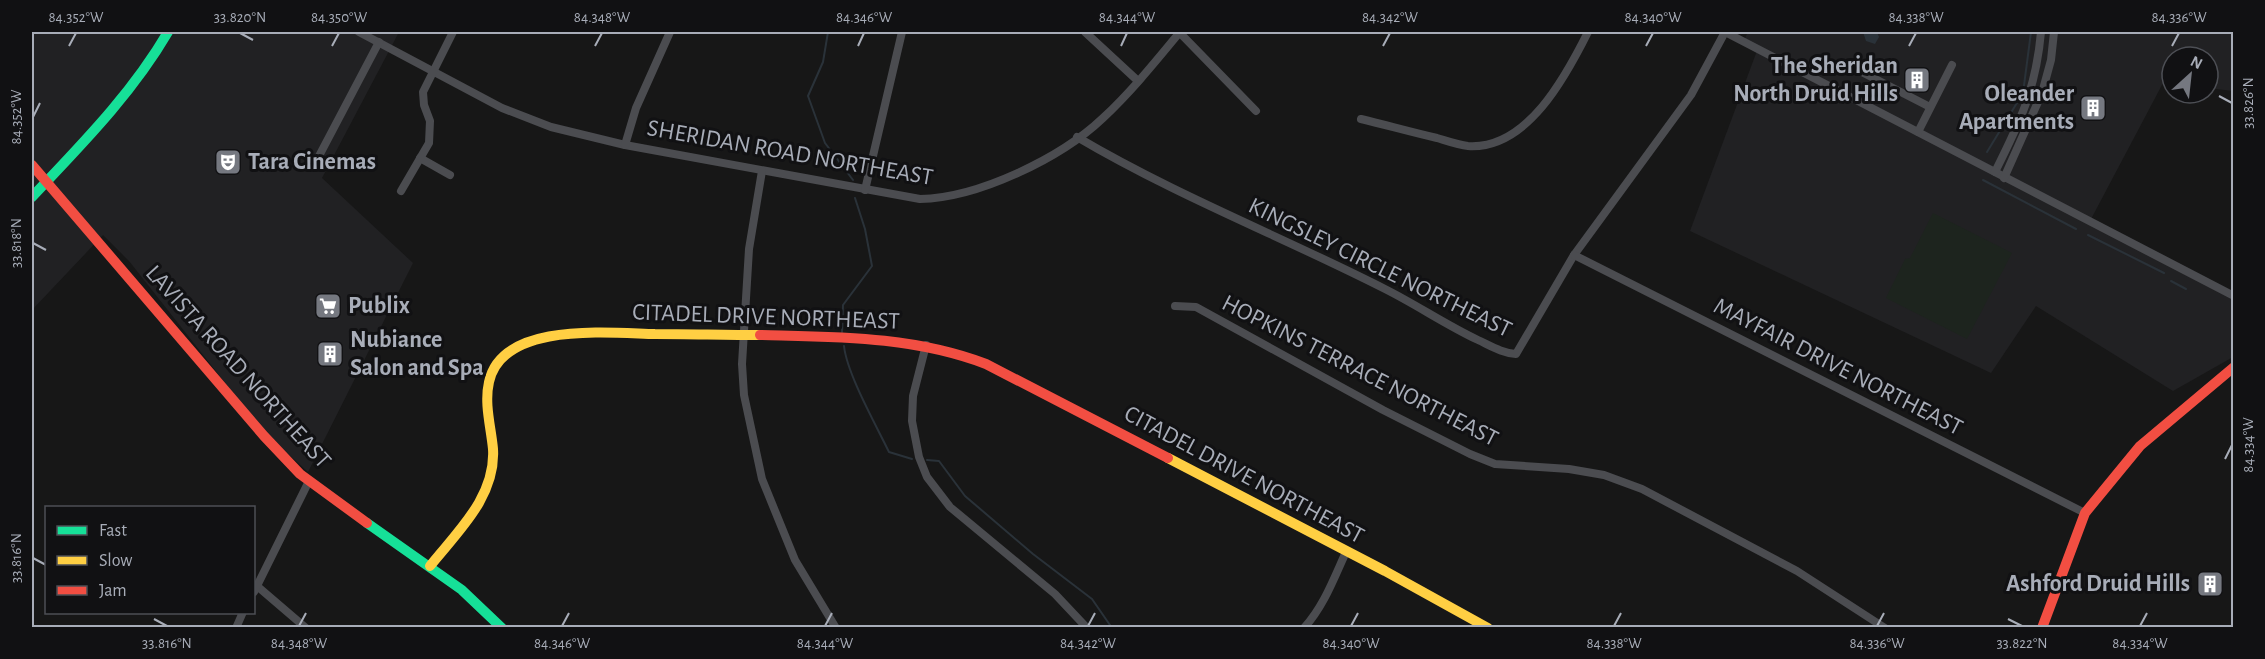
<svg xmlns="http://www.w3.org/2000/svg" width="2265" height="659" font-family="'Alegreya Sans',sans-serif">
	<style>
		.built { fill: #212123 }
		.green { fill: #1d241e }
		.water { fill: #2a3239 }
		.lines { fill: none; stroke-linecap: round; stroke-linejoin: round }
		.stream { stroke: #2a3239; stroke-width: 2 }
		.street { stroke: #4b4c50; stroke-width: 8 }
		.fast { stroke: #16e098; stroke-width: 10 }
		.slow { stroke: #ffcf43; stroke-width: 10 }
		.jam { stroke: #f24e42; stroke-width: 10 }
		.ticks { fill: none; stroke: #a8adb8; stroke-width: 2 }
		.labels { text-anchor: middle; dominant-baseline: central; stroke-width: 6; stroke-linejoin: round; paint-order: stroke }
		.poi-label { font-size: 24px; font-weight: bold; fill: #a8adb8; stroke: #111113; text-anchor: end }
		.street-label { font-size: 24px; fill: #a8adb8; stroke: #111113 }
		.neatline { fill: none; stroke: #a8adb8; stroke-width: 2 }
		.ticks-label { font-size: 15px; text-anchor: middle; fill: #a8adb8 }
	</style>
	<rect width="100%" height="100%" fill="#171717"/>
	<g class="built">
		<polygon points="32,32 399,32 322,178 413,263 308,472 263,431 129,261 103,235 32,310"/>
		<polygon points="1748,32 2233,32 2233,91 2208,88 2208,57 2172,57 2172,84 2163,83 2090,221 2233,294 2233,357 2173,391 2036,306 1991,373 1690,231 1758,48 1744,40"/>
	</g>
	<polygon class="green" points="1933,213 2012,253 1967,339 1886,298 1905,259 1910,258"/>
	<polygon class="water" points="1863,32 1877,32 1879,37 1875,44 1866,41"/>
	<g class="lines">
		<g class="stream">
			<polyline points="828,32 823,62 808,96 825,143 853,180"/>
			<polyline points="1987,152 2023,93 2031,32"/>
			<polyline points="1983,180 2076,229"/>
			<polyline points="2088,235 2164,273"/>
			<polyline points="2171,281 2186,289"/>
			<polyline points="842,332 843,305 872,266 865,229 855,198"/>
			<path d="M844,346C847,374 876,425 889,452L912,459"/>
			<polyline points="927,460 939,461 965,496 1033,554 1092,599 1112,628"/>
		</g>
		<g class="street">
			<path d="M359,32L502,108L551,127L625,145L920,199C978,198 1061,158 1103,118C1131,92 1156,61 1180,32"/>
			<polyline points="1085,32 1138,81"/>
			<polyline points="1179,32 1256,111"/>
			<polyline points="1725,32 2234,296"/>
			<polyline points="1852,67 1930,107"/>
			<path d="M1361,119C1386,125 1411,132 1437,138C1447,141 1458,145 1468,146C1527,150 1566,76 1588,32"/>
			<polyline points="1918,132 1952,65"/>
			<path d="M1077,137C1177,196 1283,237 1385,289C1417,305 1446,325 1478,340C1491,346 1502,353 1516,354L1574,255L1691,95L1725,32"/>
			<polyline points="625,145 636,108 670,32"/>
			<polyline points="319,156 379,42"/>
			<polyline points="420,158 450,175"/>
			<polyline points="762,171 749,249 742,364 744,395 762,479 795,560 836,628"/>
			<path d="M1995,172C2020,122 2036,89 2041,32"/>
			<polyline points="2004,178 2042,93 2051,60 2054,32"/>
			<polyline points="865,190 902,32"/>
			<polyline points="401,191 429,143 430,121 424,105 423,92 453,32"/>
			<polyline points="1574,255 2085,513"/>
			<polyline points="1175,306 1196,307 1383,410 1470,454 1495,464 1569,469 1604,475 1642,489 1797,571 1885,628"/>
			<polyline points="926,345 913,396 912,421 919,457 927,477 950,507 1055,594 1087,628"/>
			<polyline points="257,586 306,628"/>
			<polyline points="254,592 309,481"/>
			<polyline points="236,628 243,612"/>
			<path d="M1304,628C1324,606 1334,578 1346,552"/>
		</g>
		<g class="fast">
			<path d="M32,197C81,145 131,95 168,32"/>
			<polyline points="367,523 462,590 502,628"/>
		</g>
		<g class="slow">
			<polyline points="1168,458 1385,571 1488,628"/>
			<path d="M430,566C457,532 496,497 493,449C491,427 484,404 489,382C502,321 610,333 655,334C690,334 725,335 760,335"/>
		</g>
		<g class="jam">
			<polyline points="32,165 264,436 300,474 367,523"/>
			<path d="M760,335C837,337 912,336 986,364L1168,458"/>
			<polyline points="2042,628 2085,513 2140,446 2234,367"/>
		</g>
	</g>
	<path class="ticks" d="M240,33L253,40M69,46L76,33M332,46L339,33M595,46L602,33M858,46L864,33M1121,46L1127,33M1383,46L1390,33M1646,46L1653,33M1909,46L1916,33M2172,46L2179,33M2219,96L2232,103M33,117L40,103M33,243L46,250M2225,459L2232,445M33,558L46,565M154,619L167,626M2008,619L2022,626M299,626L306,613M562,626L569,613M825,626L832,613M1088,626L1095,613M1351,626L1358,613M1614,626L1621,613M1877,626L1884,613M2140,626L2147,613"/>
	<defs>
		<symbol id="building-square" viewBox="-11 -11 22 22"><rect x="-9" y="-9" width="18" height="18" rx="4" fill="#757880" stroke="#111113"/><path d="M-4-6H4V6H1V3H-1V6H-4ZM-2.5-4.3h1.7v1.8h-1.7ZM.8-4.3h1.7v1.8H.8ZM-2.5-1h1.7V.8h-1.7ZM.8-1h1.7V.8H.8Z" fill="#fff"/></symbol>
		<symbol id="theatre-square" viewBox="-11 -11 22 22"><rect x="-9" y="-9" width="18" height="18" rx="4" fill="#757880" stroke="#111113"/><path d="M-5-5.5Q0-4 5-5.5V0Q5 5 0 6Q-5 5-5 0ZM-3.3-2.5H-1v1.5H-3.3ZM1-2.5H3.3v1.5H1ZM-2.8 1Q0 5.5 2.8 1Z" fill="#fff"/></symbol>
		<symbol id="supermarket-square" viewBox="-11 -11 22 22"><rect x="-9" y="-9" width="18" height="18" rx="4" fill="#757880" stroke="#111113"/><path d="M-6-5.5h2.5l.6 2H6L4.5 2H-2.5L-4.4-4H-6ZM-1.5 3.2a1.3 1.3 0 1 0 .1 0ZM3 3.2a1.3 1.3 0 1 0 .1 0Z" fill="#fff"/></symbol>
	</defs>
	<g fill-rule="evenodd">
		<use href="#building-square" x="1902" y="65" width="30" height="30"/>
		<use href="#building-square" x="2078" y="93" width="30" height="30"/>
		<use href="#theatre-square" x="213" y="147" width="30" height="30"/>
		<use href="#supermarket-square" x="313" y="291" width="30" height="30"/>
		<use href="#building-square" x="315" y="339" width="30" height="30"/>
		<use href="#building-square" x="2195" y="569" width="30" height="30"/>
	</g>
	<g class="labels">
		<g class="poi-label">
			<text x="1898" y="66">The Sheridan<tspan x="1898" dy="28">North Druid Hills</tspan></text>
			<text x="2074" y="94">Oleander<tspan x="2074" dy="28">Apartments</tspan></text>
			<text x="248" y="162" text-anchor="start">Tara Cinemas</text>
			<text x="348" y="306" text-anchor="start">Publix</text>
			<text x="350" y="340" text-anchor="start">Nubiance<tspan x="350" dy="28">Salon and Spa</tspan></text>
			<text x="2190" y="584">Ashford Druid Hills</text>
		</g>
		<g class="street-label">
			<text transform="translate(790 153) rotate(10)">SHERIDAN ROAD NORTHEAST</text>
			<text transform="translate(1380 268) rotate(26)">KINGSLEY CIRCLE NORTHEAST</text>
			<text transform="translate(766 317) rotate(2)">CITADEL DRIVE NORTHEAST</text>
			<text transform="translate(238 367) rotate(48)">LAVISTA ROAD NORTHEAST</text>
			<text transform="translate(1838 367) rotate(27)">MAYFAIR DRIVE NORTHEAST</text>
			<text transform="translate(1360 371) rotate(27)">HOPKINS TERRACE NORTHEAST</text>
			<text transform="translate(1244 475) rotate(28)">CITADEL DRIVE NORTHEAST</text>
		</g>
	</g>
	<rect width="2265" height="659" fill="none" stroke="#111113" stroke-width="66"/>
	<rect x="45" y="506" width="210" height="108" fill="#111113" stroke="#4d4f55" stroke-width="1.5"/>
	<rect x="57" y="526" width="30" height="9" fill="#16e098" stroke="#4d4f55" stroke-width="1.5"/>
	<text x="99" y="536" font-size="18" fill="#a8adb8">Fast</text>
	<rect x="57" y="556" width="30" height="9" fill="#ffcf43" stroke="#4d4f55" stroke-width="1.5"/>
	<text x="99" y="566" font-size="18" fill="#a8adb8">Slow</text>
	<rect x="57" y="586" width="30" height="9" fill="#f24e42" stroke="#4d4f55" stroke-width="1.5"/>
	<text x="99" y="596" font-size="18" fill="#a8adb8">Jam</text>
	<g transform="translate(2190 75) rotate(27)"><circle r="28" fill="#111113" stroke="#4d4f55" stroke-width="1.5"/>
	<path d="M0-4.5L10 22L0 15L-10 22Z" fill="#757880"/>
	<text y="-9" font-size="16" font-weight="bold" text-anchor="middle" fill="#a8adb8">N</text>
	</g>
	<rect x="33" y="33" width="2199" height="593" class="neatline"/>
	<g class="ticks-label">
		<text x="76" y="22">84.352°W</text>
		<text x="240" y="22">33.820°N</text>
		<text x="339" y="22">84.350°W</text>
		<text x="602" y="22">84.348°W</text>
		<text x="864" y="22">84.346°W</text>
		<text x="1127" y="22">84.344°W</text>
		<text x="1390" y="22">84.342°W</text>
		<text x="1653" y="22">84.340°W</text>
		<text x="1916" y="22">84.338°W</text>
		<text x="2179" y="22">84.336°W</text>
		<text transform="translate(2248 103) rotate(-90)" y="5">33.826°N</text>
		<text transform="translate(16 117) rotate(-90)" y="5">84.352°W</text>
		<text transform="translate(16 243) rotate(-90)" y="5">33.818°N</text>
		<text transform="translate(2248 445) rotate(-90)" y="5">84.334°W</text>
		<text transform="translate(16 558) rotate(-90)" y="5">33.816°N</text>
		<text x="167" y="648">33.816°N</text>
		<text x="299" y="648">84.348°W</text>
		<text x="562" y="648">84.346°W</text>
		<text x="825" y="648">84.344°W</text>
		<text x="1088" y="648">84.342°W</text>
		<text x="1351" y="648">84.340°W</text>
		<text x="1614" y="648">84.338°W</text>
		<text x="1877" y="648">84.336°W</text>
		<text x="2022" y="648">33.822°N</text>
		<text x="2140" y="648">84.334°W</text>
	</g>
</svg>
